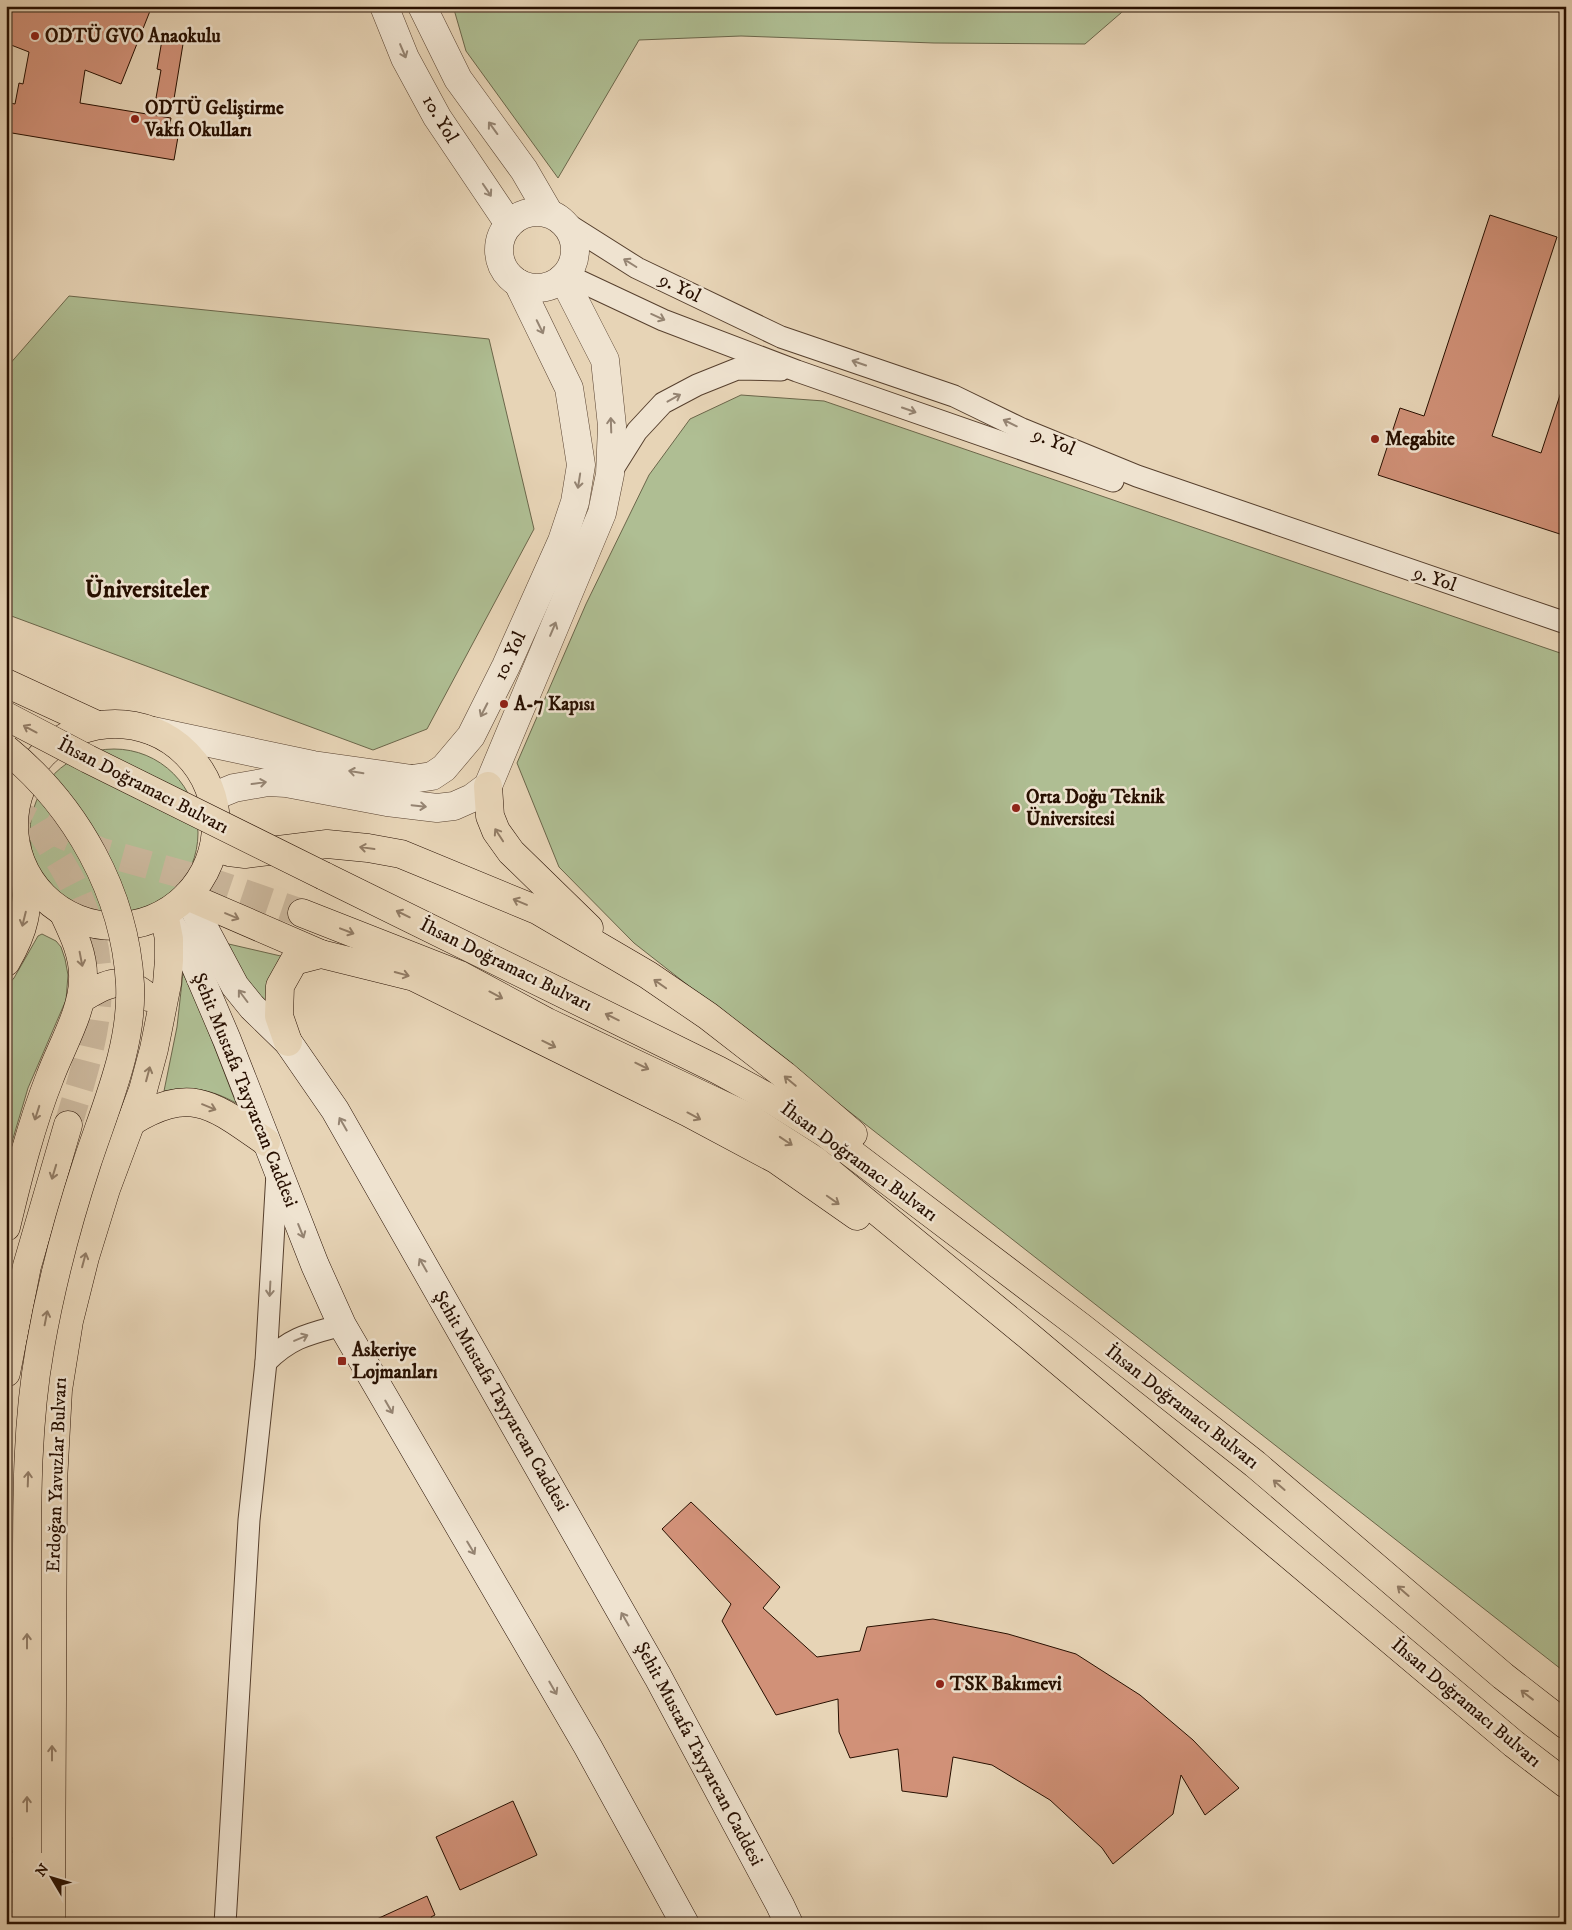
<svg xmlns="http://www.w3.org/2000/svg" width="1572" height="1930" font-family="'IM FELL DW Pica',serif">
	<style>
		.green { fill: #afbe93; stroke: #6b664a }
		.building { fill: #d19178; stroke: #270f00 }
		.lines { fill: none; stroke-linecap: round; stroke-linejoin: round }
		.primary-tunnel { stroke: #cab69b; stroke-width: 28; stroke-dasharray: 28 14; stroke-linecap: butt }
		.minor-casing { stroke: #57402e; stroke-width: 23 }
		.tertiary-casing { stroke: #57402e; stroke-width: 29 }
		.secondary-casing { stroke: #270f00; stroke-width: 29 }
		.primary-casing { stroke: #270f00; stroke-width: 29 }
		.minor { stroke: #efe3d0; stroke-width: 21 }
		.tertiary { stroke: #efe3d0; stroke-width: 28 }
		.secondary { stroke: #efe3d0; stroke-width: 28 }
		.primary { stroke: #e7d4b6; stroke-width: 28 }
		.primary-bridge-casing { stroke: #270f00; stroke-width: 29; stroke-linecap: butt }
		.primary-bridge { stroke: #e7d4b6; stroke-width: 28 }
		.oneway { stroke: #958472 }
		.oneway2 { stroke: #917b64 }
		.poi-dot { fill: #8f2418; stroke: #efe3d0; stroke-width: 2 }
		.labels { text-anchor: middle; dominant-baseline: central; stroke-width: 5; stroke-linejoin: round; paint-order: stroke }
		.poi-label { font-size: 19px; font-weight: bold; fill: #270f00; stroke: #efe3d0; text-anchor: start }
		.street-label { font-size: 19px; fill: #270f00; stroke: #efe3d0 }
		.district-label { font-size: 24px; font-weight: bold; fill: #270f00; stroke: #efe3d0 }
	</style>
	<rect width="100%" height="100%" fill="#e7d4b6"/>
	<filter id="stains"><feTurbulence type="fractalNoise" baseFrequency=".004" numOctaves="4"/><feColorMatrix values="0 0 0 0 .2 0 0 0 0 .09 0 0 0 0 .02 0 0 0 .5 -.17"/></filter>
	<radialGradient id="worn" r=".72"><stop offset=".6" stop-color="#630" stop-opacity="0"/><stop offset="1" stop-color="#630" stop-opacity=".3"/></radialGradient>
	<g class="green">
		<polygon points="453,6 1129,6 1085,44 934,43 741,36 639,40 558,178 466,51"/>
		<polygon points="69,296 489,339 534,529 427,729 373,750 6,614 6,383 8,366"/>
		<polygon points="741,395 824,401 1566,655 1566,1673 634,943 559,867 517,763 586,604 649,475 690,419"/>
		<circle cx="114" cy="833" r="84"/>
		<polygon points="42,934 56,941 61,947 65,959 68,975 66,1000 28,1088 6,1162 6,987 14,978 38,936"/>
		<polygon points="220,942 285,957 266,1011"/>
		<path d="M183,973L199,1007L236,1103C210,1089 192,1086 164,1091L177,1027Z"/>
		<polygon points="6,1838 14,1838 15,1924 6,1924"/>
	</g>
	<g class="building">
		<polygon points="6,6 152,6 121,84 85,70 80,103 171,118 169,129 179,131 174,160 6,132 10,103 15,104 19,83 23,84 29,52 6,43"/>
		<polygon points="162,40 183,44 173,105 156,98 161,70 157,69"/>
		<polygon points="1490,215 1557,237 1492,436 1541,453 1563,386 1566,386 1566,536 1378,475 1400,408 1424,416"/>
		<polygon points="691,1502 780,1587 763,1608 817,1657 860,1651 867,1627 933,1619 1008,1634 1076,1654 1140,1695 1193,1740 1239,1788 1205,1815 1181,1775 1173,1814 1113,1864 1102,1848 1050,1800 992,1765 953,1757 947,1797 902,1791 898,1749 850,1758 839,1732 838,1699 776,1715 722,1621 731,1604 662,1529"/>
		<polygon points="513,1801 537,1855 460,1890 436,1837"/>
		<polygon points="427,1896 435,1915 431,1917 434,1924 366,1924"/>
	</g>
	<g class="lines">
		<g class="primary-tunnel">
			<polyline points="6,809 37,824 102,852 217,884 302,913"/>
			<path d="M37,824C52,849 69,873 80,900C115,981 92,1046 68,1125"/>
		</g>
		<defs>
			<g id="minor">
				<polyline points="561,220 637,268 781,337 954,396 1022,429 1137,476 1566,623"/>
				<polyline points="567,275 663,320 797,371 1113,481"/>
				<polyline points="610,474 637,431 663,403 697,385 737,369 781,370"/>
				<path d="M266,1362C291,1337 309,1334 342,1325"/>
				<polyline points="225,1924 249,1520 266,1362 277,1173"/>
			</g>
			<g id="tertiary">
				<polyline points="384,6 405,58 437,117 509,224"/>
				<polyline points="422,6 458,79 524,170 549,213"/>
				<circle cx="537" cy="250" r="38"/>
				<polyline points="153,731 313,765 412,779 432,776 444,768 471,736 506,666 562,541 575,502 581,465 569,388 518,283"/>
				<polyline points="212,797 234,788 268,782 286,783 387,802 437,808 454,806 472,798 488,786 602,513 610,474 612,426 605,360 563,278"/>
			</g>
			<g id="secondary">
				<polyline points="187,896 235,986 252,1007 288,1042 335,1110 658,1677 780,1905 789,1924"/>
				<polyline points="164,914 192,958 227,1040 315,1265 342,1325 588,1747 685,1924"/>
			</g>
			<g id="primary">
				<polyline points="6,683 97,725"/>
				<circle cx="115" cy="825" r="101"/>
				<polyline points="488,786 490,816 496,831 511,852 589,928"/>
				<polyline points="214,847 229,852 245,854 327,844 368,848 401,854 537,910 648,975 708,1016 784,1075 853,1134"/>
				<polyline points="324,876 718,1070 764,1095 825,1133 1081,1327 1255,1464 1503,1676 1566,1725"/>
				<polyline points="187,896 321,954"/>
				<polyline points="302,913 460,975 547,1022 748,1117 816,1161 1030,1337 1514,1744 1566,1784"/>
				<path d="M6,962C25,930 29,909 25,873"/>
				<path d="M81,999C108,982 122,975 148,997"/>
				<polyline points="288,1042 279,1016 280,986 294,961 321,954 414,977 687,1112 777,1160 857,1216"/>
				<path d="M131,1122C192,1085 213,1105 266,1142"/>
				<path d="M6,1227C18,1177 31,1125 50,1077C61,1047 83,1011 83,979C84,956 74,935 64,914"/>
				<polyline points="6,1373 27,1266 68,1125"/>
				<polyline points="26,1924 27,1853"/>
				<polyline points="51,1924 53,1482 58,1390 69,1321 85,1257 106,1189 143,1090 154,1049 167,984 169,960 169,939 164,914"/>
			</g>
		</defs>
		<use href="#minor" class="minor-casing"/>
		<use href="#tertiary" class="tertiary-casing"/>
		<use href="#secondary" class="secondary-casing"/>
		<use href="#primary" class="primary-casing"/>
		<use href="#minor" class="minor"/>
		<use href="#tertiary" class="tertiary"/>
		<use href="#secondary" class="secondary"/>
		<use href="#primary" class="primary"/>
		<defs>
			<g id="primary-bridge">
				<polyline points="6,716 88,759 324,876"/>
				<path d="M6,749C76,806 125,893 130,984C133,1046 106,1105 87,1163C67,1224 51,1285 40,1348C26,1427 27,1506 27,1586C27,1675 27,1764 27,1853"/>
			</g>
		</defs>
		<use href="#primary-bridge" class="primary-bridge-casing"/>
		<use href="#primary-bridge" class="primary-bridge"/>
	</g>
	<defs><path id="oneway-shaft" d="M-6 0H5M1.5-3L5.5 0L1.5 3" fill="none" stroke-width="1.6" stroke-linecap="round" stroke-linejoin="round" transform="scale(1.25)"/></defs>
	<g class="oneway">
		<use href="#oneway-shaft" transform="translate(403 51) rotate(67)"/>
		<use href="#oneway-shaft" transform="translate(493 128) rotate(-126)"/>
		<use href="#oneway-shaft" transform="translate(487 190) rotate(56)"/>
		<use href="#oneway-shaft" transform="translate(630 263) rotate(-148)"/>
		<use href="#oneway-shaft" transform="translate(658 317) rotate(24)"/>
		<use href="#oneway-shaft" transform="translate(540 327) rotate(64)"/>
		<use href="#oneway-shaft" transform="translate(859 363) rotate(-161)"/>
		<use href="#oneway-shaft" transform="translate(674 398) rotate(-29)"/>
		<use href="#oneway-shaft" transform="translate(909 410) rotate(19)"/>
		<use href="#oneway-shaft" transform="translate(1010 423) rotate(-154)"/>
		<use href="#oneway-shaft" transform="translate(611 425) rotate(-92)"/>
		<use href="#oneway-shaft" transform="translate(579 481) rotate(99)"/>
		<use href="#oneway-shaft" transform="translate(553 629) rotate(-67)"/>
		<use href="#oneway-shaft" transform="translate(484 710) rotate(117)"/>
		<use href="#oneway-shaft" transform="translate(356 772) rotate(-171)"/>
		<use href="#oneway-shaft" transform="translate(259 783) rotate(-8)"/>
		<use href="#oneway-shaft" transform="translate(419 806) rotate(6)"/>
		<use href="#oneway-shaft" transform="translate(243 996) rotate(-127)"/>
		<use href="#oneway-shaft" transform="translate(343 1124) rotate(-120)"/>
		<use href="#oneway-shaft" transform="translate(301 1231) rotate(68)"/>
		<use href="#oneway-shaft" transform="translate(423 1265) rotate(-120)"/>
		<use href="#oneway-shaft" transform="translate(270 1289) rotate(93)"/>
		<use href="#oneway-shaft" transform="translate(301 1338) rotate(-23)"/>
		<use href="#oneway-shaft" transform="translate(389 1407) rotate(60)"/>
		<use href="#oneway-shaft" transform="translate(471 1548) rotate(59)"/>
		<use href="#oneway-shaft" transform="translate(625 1619) rotate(-120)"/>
		<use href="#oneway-shaft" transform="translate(553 1688) rotate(60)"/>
	</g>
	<g class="oneway2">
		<use href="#oneway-shaft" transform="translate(30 729) rotate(-152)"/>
		<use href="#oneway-shaft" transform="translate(499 835) rotate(-123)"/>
		<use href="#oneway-shaft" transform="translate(367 848) rotate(-172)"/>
		<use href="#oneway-shaft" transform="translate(520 902) rotate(-157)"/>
		<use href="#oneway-shaft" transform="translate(403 914) rotate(-154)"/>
		<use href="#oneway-shaft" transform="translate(232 916) rotate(23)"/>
		<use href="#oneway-shaft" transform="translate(24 919) rotate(104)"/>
		<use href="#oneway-shaft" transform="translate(347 931) rotate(21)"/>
		<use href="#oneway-shaft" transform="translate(81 959) rotate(79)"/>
		<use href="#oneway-shaft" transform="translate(402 974) rotate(15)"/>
		<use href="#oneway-shaft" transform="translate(660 984) rotate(-145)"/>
		<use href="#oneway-shaft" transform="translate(496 995) rotate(28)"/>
		<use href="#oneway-shaft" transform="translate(612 1017) rotate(-154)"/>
		<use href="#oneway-shaft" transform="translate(549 1044) rotate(26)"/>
		<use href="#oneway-shaft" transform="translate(642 1066) rotate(26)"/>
		<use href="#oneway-shaft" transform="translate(148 1074) rotate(-75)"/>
		<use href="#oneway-shaft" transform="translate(790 1081) rotate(-140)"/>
		<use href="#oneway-shaft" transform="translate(209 1107) rotate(22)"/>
		<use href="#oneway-shaft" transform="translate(37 1113) rotate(108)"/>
		<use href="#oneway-shaft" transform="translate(694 1116) rotate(28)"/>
		<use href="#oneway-shaft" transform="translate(786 1141) rotate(34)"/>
		<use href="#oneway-shaft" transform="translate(54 1172) rotate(107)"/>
		<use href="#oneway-shaft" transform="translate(833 1200) rotate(35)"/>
		<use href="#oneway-shaft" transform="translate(84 1260) rotate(-75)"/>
		<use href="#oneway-shaft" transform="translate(46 1318) rotate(-79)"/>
		<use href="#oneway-shaft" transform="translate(28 1479) rotate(-88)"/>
		<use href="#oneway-shaft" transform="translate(1279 1485) rotate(-139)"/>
		<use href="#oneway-shaft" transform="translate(1403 1591) rotate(-139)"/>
		<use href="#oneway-shaft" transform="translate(27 1641) rotate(-90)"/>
		<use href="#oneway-shaft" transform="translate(1527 1695) rotate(-142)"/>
		<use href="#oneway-shaft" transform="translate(52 1753) rotate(-90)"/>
		<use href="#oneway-shaft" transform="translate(27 1804) rotate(-90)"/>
	</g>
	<g class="poi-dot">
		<circle cx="35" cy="36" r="5"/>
		<circle cx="135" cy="119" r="5"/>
		<circle cx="1375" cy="439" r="5"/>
		<circle cx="504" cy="704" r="5"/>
		<circle cx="1016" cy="808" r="5"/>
		<rect x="337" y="1356" width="10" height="10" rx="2.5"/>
		<circle cx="940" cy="1684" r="5"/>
	</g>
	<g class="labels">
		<g class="poi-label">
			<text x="45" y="36">ODTÜ GVO Anaokulu</text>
			<text x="145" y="108">ODTÜ Geliştirme<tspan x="145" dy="22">Vakfı Okulları</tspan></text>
			<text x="1385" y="439">Megabite</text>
			<text x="514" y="704">A-7 Kapısı</text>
			<text x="1026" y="797">Orta Doğu Teknik<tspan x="1026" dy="22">Üniversitesi</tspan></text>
			<text x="352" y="1350">Askeriye<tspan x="352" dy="22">Lojmanları</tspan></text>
			<text x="950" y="1684">TSK Bakımevi</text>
		</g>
		<g class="street-label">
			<text transform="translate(440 119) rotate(59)">10. Yol</text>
			<text transform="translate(680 288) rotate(26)">9. Yol</text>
			<text transform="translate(1054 442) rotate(23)">9. Yol</text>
			<text transform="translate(1435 579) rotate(19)">9. Yol</text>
			<text transform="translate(510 656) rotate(-65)">10. Yol</text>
			<text transform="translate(143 786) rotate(27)">İhsan Doğramacı Bulvarı</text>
			<text transform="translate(506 965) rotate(26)">İhsan Doğramacı Bulvarı</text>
			<text transform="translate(245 1090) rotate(68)">Şehit Mustafa Tayyarcan Caddesi</text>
			<text transform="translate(859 1162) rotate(36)">İhsan Doğramacı Bulvarı</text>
			<text transform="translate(501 1401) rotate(60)">Şehit Mustafa Tayyarcan Caddesi</text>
			<text transform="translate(1182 1407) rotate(38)">İhsan Doğramacı Bulvarı</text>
			<text transform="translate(57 1475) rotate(-88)">Erdoğan Yavuzlar Bulvarı</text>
			<text transform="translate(1466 1703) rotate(40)">İhsan Doğramacı Bulvarı</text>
			<text transform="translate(699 1754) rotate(62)">Şehit Mustafa Tayyarcan Caddesi</text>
		</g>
		<g class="district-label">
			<text x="147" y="590">Üniversiteler</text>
		</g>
	</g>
	<rect width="1572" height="1930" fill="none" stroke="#e7d4b6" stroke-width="25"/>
	<rect x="8" y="8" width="1557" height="1915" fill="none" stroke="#270f00" stroke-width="2.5"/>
	<rect x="12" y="12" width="1547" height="1905" fill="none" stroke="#270f00"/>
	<g transform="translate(52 1878) rotate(308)" stroke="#efe3d0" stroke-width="4" paint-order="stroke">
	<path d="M0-4L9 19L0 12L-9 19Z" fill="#270f00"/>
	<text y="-8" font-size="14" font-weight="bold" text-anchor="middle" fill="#270f00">N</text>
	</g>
	<rect width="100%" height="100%" filter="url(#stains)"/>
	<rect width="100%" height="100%" fill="url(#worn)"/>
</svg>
